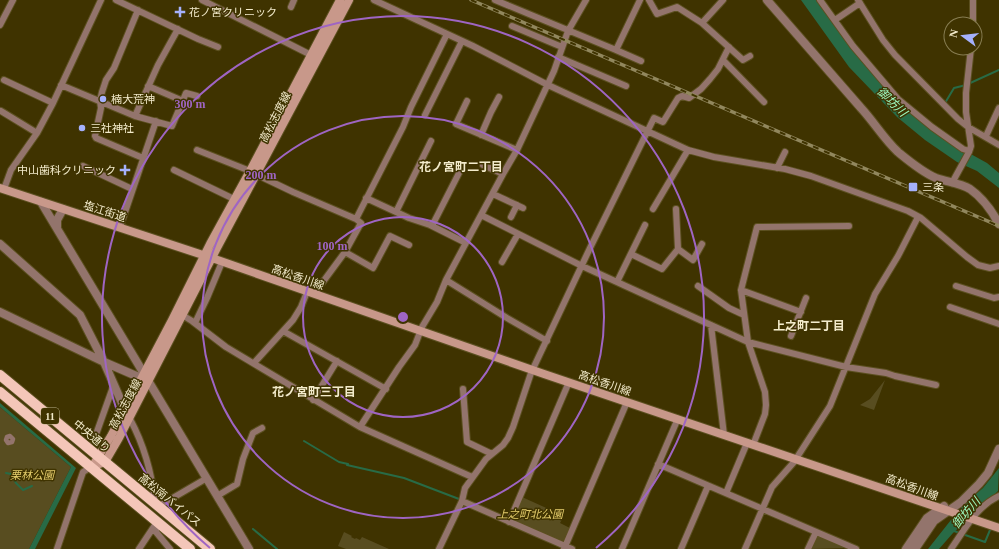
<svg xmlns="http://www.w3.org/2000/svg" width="999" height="549" font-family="'Times New Roman','Noto Sans JP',serif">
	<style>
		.green { fill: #584d20 }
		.water { fill: #286b46 }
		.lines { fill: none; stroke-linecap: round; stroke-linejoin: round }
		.stream { stroke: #286b46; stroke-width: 2 }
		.pedestrian-casing { stroke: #5c5020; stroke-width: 6 }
		.minor-casing { stroke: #5c5020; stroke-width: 8 }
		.tertiary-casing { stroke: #5c5020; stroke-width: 10 }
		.secondary-casing { stroke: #5c5020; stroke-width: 10 }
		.trunk-casing { stroke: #5c5020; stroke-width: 12 }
		.pedestrian { stroke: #93746c; stroke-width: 4.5 }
		.minor { stroke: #93746c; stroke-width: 6 }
		.tertiary { stroke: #93746c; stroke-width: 8 }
		.secondary { stroke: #c8988a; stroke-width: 8 }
		.trunk { stroke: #f4c6b9; stroke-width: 10 }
		.rail-casing { stroke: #91875d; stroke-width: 3.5 }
		.rail { stroke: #3f3300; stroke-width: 2; stroke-dasharray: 6; stroke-linecap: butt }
		.ring { fill: none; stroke: #9f65c3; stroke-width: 2 }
		.poi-dot { fill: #a5b1fc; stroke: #3f3300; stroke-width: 1.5 }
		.labels { text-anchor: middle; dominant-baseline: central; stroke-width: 3; stroke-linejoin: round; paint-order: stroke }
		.shield { fill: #3f3300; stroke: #bdb48e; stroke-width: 1 }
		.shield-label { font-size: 10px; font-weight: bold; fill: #f3ebcb }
		.poi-label { font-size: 11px; fill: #f3ebcb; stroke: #3f3300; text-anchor: start }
		.street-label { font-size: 11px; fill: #f3ebcb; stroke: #3f3300 }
		.park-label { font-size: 11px; font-style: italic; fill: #e3cc6b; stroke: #3f3300 }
		.water-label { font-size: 12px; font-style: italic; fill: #9efcc2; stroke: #3f3300 }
		.neighbourhood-label { font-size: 12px; font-weight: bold; fill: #f3ebcb; stroke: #3f3300 }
		.centre { fill: #9f65c3; stroke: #3f3300; stroke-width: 2 }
		.ring-label { font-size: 12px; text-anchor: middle; font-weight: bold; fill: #9f65c3; stroke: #3f3300; stroke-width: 3; stroke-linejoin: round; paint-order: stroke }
	</style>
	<rect width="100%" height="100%" fill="#3f3300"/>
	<path class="green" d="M885 380 874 410 860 405 870 399Z
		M0 407 71 467 29 549H0Z
		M522 497 564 516 560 523 570 528 565 540 562 541 514 521V518Z
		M344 532 352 536 351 537 355 539 356 538 360 540 362 537 389 549H346L338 546Z
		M819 536 847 548 811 549 816 537Z"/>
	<path class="water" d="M801 0H818L861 61 889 92 958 147 987 163 999 173V188L977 171 957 162 925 140 897 117 849 67Z
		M0 403 76 468 35 549H29L71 467 0 407Z
		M999 468 998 491 953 533 939 549H928L962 506 983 488Z"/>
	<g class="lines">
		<path class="stream" d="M968 84 999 70
			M945 103 954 88 966 85
			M304 441 339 462 348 464 347 465 404 478 459 499
			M6 473 11 474 16 483 23 490 32 486
			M253 529 277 549
			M954 531 985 542 990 530"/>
		<g class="pedestrian-casing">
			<path id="pedestrian" d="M10 436 13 439 12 442 8 443 6 440 7 437Z"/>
		</g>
		<g class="minor-casing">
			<path id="minor" d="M116 0 198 39 218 47
				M202 0 315 57
				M374 0 473 46 548 85 688 150 714 157 785 169 811 176 908 211 921 218 967 257 978 265 990 268 999 266
				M495 0 616 50 640 0
				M649 0 657 14 677 7 702 23 723 0
				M820 0 853 46 898 99 932 127 963 149 969 151
				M858 0 883 40 895 55 958 119 968 127 999 145
				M291 7 294 0
				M138 10 114 68 106 80 102 92 100 101 101 108 95 136 96 138 143 158
				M835 20 860 3
				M702 23 743 60 750 56
				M973 24V0
				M0 25 13 0
				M512 26 562 47
				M616 50 641 61
				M558 57 626 86
				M723 60 764 102
				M4 80 53 103
				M61 85 135 116 172 126 186 93 197 96
				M148 86 183 101
				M467 101 456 124 517 150
				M1 111 37 133
				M425 115 462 41
				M135 116 158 65 178 29
				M481 135 491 112 499 97
				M986 136 999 108
				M197 150 245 169 293 192 356 219 361 223 345 252 314 294
				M483 165 503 174
				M83 166 132 189
				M777 168 785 152
				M174 170 238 201
				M952 183 969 152 971 146 966 112V93L971 48
				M4 189 11 170 37 133 53 103 101 0
				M493 194 523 208
				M366 198 409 218 430 225 466 243
				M653 209 688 150
				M396 212 431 141
				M481 215 582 266 748 342 846 367 886 373 895 376 936 385
				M511 217 517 205
				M356 219 403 127 411 107 447 34
				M430 225 434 222 459 173
				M120 227 156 121
				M678 249 693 260 702 244
				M345 252 373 268 390 236 409 245
				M631 254 662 269 678 249 676 209
				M502 262 518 234
				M446 280 507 318 547 341
				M617 282 645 225
				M698 286 729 308 744 315
				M956 286 994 298 999 297
				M741 290 801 312
				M950 307 999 324
				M179 313 192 321 226 347 360 427 472 477
				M195 323 207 298 222 262
				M711 325 724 435
				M283 331 386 389
				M791 336 806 298
				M254 363 293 320 301 307 307 292
				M463 389 467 442 492 454
				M313 400 337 361
				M130 419C144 445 152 474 155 503
				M360 427 399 367 415 345 422 327 437 302 446 280 503 174 517 150 554 71 568 31 586 0
				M94 440 114 384
				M753 445 765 414 766 405 765 392 748 342 741 290 757 227 849 226
				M658 464 856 549
				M726 493 747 443
				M217 496 237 484 243 459 253 433 262 428
				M462 501 572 549
				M159 506 207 478
				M509 522 569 382
				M157 524 156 532 170 549
				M57 549 83 472 91 467
				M139 549 157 522
				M439 549 462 501 465 488 486 459 503 445 508 438 513 427 531 373 590 248 654 118 663 122 678 98 682 96 689 98 701 89 710 79 718 69 729 47
				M564 549 627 402
				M622 549 676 423V418
				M681 549 708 486
				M745 549 772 487 794 462 830 406 875 294 898 256 918 217
				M808 549 816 532
				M951 549C965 529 977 506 999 496"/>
		</g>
		<g class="tertiary-casing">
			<path id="tertiary" d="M767 0C798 36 830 72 861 108 874 122 884 139 898 152 909 161 922 172 936 178 947 182 960 183 970 189 983 198 992 211 999 224
				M41 202C111 317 180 433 249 549
				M57 227V220L63 209
				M0 244 80 315 104 362 125 410
				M0 312 104 362 148 381
				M906 549 927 518 944 506
				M915 549 934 521 961 502 979 484 988 473 999 449"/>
		</g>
		<g class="secondary-casing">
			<path id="secondary" d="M0 188 212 258 544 374 999 528
				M95 462 111 436 172 320 210 244 250 171 340 0
				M91 467 105 462 119 438 217 248 349 0"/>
		</g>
		<g class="trunk-casing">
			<path id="trunk" d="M0 375 210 549
				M0 392 190 549"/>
		</g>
		<use href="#pedestrian" class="pedestrian"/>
		<use href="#minor" class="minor"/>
		<use href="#tertiary" class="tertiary"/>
		<use href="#secondary" class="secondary"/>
		<use href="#trunk" class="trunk"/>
		<g class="rail-casing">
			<path id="rail" d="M471 0 999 226"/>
		</g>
		<use href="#rail" class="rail"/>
	</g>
	<g class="ring">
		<circle cx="403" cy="317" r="100"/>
		<circle cx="403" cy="317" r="201"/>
		<path d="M210 548A301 301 0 1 1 596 548"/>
	</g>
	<g class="poi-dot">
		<path d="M178 6h4v4h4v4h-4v4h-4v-4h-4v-4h4z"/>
		<circle cx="103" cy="99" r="4"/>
		<circle cx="82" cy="128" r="4"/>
		<path d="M123 164h4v4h4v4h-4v4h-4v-4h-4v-4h4z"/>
		<rect x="908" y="182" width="10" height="10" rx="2"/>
	</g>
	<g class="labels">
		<rect class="shield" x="41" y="408" width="18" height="16" rx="3"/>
		<g class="shield-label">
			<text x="50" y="416">11</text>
		</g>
		<g class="poi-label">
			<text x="189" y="12">花ノ宮クリニック</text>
			<text x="111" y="99">楠大荒神</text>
			<text x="90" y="128">三社神社</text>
			<text x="116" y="170" text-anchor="end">中山歯科クリニック</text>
			<text x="922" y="187">三条</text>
		</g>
		<g class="street-label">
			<text transform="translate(275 117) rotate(-63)">高松志度線</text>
			<text transform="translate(105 211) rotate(18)">塩江街道</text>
			<text transform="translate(298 277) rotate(19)">高松香川線</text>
			<text transform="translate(605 383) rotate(19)">高松香川線</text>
			<text transform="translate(125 404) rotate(-62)">高松志度線</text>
			<text transform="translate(92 436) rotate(40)">中央通り</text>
			<text transform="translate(912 487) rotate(20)">高松香川線</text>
			<text transform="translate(170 500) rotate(39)">高松南バイパス</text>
		</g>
		<g class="park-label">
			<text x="32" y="475">栗林公園</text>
			<text x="530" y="514">上之町北公園</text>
		</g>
		<g class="water-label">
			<text transform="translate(892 102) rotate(44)">御坊川</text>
			<text transform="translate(966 513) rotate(-49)">御坊川</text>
		</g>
		<g class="neighbourhood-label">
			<text x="461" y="167">花ノ宮町二丁目</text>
			<text x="809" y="326">上之町二丁目</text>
			<text x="314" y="392">花ノ宮町三丁目</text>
		</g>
	</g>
	<circle cx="403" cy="317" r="6" class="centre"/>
	<g class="ring-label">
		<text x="190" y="108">300 m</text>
		<text x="261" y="179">200 m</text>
		<text x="332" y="250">100 m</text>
	</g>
	<g transform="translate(963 36) rotate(285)"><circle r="19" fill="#3f3300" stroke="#877d51"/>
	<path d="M0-3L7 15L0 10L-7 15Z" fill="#a5b1fc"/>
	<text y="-6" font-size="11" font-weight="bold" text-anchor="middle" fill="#f3ebcb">N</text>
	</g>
</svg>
